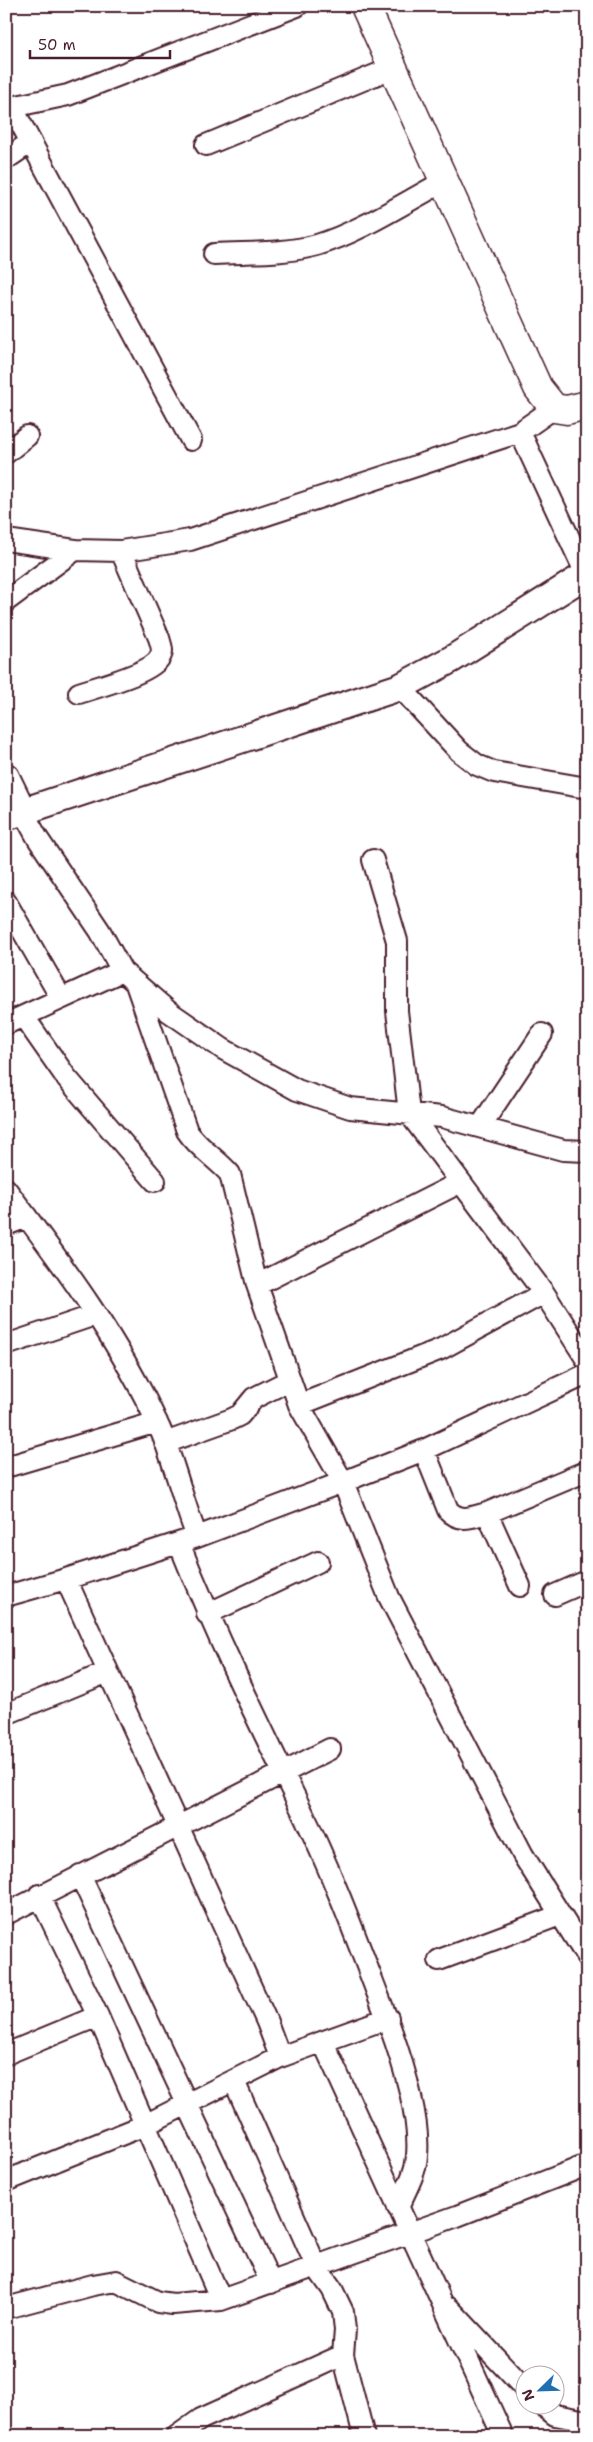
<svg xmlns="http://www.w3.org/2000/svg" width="593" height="2442" font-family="'Shantell Sans',sans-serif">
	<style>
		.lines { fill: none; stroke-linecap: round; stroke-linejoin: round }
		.minor-casing { stroke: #4a1f2b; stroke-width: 24 }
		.tertiary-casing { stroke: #4a1f2b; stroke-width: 30 }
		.secondary-casing { stroke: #4a1f2b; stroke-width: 31 }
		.minor { stroke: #fff; stroke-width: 20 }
		.tertiary { stroke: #fff; stroke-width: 26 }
		.secondary { stroke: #fff; stroke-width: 28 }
	</style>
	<rect width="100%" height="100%" fill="#fff"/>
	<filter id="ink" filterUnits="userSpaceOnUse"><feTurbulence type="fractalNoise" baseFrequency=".02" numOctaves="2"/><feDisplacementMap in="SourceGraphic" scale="10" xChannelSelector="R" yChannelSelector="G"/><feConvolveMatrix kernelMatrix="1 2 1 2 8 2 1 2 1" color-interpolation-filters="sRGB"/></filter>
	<g filter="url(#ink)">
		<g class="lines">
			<g class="minor-casing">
				<path id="minor" d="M6 104 12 107 191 440
					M12 107 68 95 297 6
					M206 145 392 68
					M6 159 31 142
					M214 254C248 252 284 254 317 245 358 233 404 203 443 182
					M520 432 586 574
					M6 453 27 436
					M6 540 75 550 121 551 190 540 520 432 554 408
					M6 601 75 550
					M400 687 459 751 477 765 494 772 587 788
					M79 693C96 687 153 673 160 657 164 651 161 645 159 638L121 551
					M23 812 38 839 100 931 122 971 168 1011 223 1049 297 1090 350 1108 442 1117 563 1150 587 1151
					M373 860 397 941V1011L409 1113 544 1293 587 1360
					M6 902 61 998
					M136 984 187 1131C199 1149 216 1158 230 1174L257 1285 299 1405 343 1482 389 1597 523 1855 587 1957
					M24 1017 66 1077 155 1181
					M6 1024 122 971
					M480 1127 542 1034
					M6 1189C63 1265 121 1342 160 1429 175 1464 183 1502 197 1537
					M6 1225 27 1217
					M257 1285 459 1183
					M6 1345 95 1315
					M299 1405 441 1349 544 1293
					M165 1443 232 1419 240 1415 254 1398 290 1380
					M424 1450 448 1510C460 1523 472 1517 487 1513L520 1586
					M6 1467 157 1422
					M487 1513 587 1471
					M179 1543C215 1633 257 1720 300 1807 330 1868 354 1932 378 1995 395 2038 421 2109 417 2155 416 2174 405 2191 398 2208
					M66 1579 267 2022 280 2057
					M555 1595 587 1581
					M6 1596 66 1579 197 1537 343 1482 424 1450 587 1374
					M207 1614 318 1562
					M6 1714 108 1672
					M80 1875 271 2283
					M39 1895 98 2016 221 2300
					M6 1914 330 1749
					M439 1960 560 1915
					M323 2042 503 2436
					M6 2054 98 2016
					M234 2081 317 2268 332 2289 343 2312 345 2330 343 2355 364 2436
					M6 2181 145 2125 280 2057 388 2018
					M6 2308 93 2285 116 2281 158 2302 173 2304 221 2300 457 2216 587 2165
					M449 2308 526 2390
					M541 2404 555 2415 587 2421
					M177 2436 201 2419 343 2355"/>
			</g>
			<g class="tertiary-casing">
				<path id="tertiary" d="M6 777 23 812
					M6 817 400 687 452 659 587 574"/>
			</g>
			<g class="secondary-casing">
				<path id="secondary" d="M365 6 538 388 554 408 567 410 587 405"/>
			</g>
			<use href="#minor" class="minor"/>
			<use href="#tertiary" class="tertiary"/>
			<use href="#secondary" class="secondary"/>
		</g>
	</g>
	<rect width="593" height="2442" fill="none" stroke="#fff" stroke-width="25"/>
	<rect x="12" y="12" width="568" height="2417" fill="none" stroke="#4a1f2b" stroke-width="2" filter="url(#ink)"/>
	<g transform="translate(540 2390) rotate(247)"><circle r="24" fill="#ffffff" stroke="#b7a5aa"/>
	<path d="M0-4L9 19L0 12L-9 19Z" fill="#1f6fb2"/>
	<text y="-8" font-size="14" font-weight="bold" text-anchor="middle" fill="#4a1f2b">N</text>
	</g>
	<path d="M30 50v8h140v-8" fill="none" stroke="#4a1f2b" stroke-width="2.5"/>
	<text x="38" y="50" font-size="15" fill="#4a1f2b" stroke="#ffffff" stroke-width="4" paint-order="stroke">50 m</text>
</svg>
